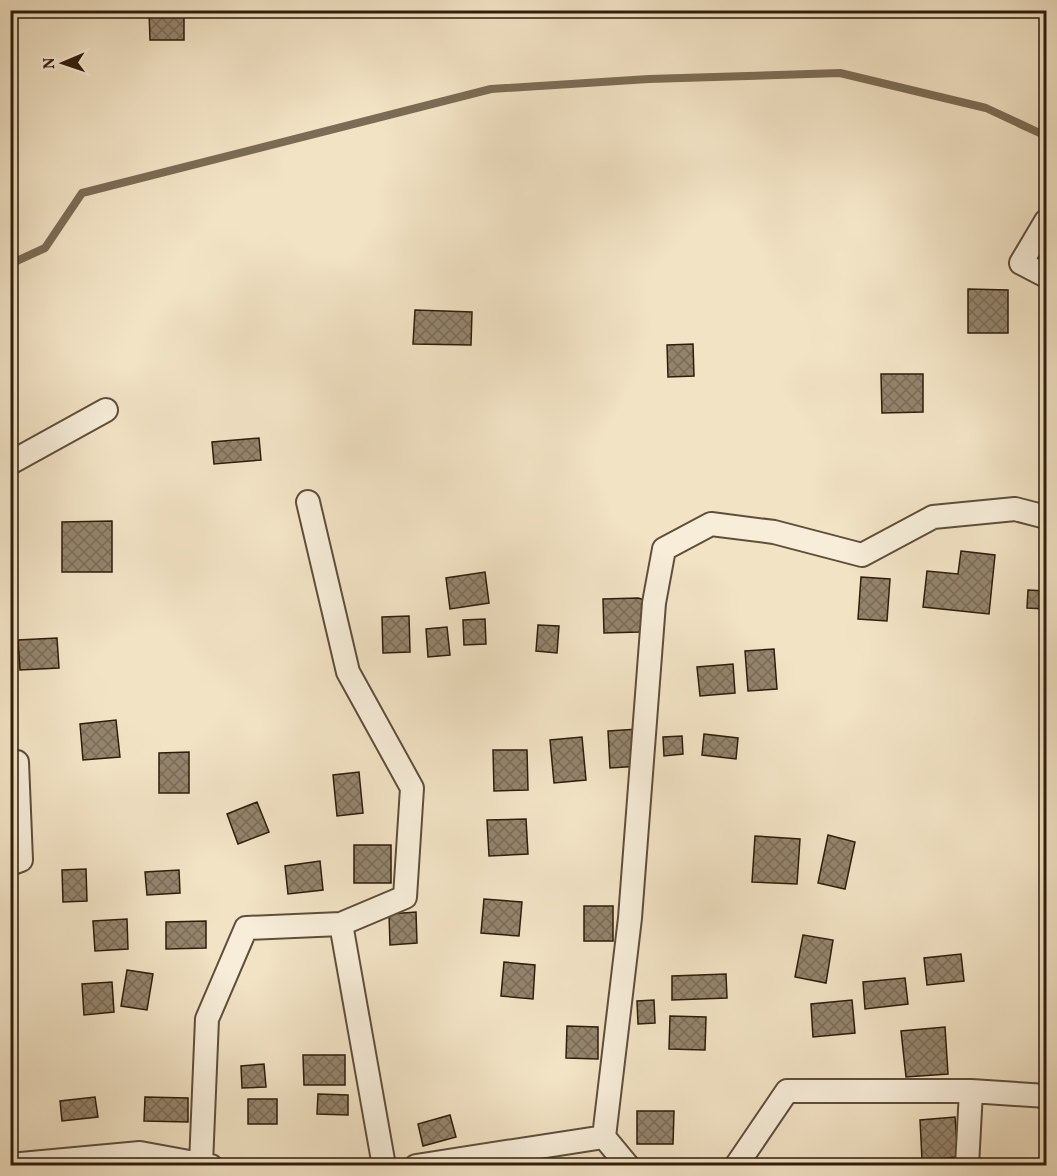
<svg xmlns="http://www.w3.org/2000/svg" width="1057" height="1176" font-family="Vollkorn,serif">
	<style>
		.lines { fill: none; stroke-linecap: round; stroke-linejoin: round }
		.stream { stroke: #7b6c55; stroke-width: 8 }
		.building { fill: url(#building-cross-hatch); stroke: #2e1d0c; stroke-width: 1.5 }
		.minor-casing { stroke: #5f4e3a; stroke-width: 26 }
		.minor { stroke: #f7edd9; stroke-width: 22 }
	</style>
	<defs>
		<pattern id="building-cross-hatch" width="8" height="8" patternUnits="userSpaceOnUse" patternTransform="scale(1.5)"><rect width="8" height="8" fill="#94846c"/><path d="M0 0l8 8M0 8l8-8" fill="none" stroke="#796b57"/></pattern>
	</defs>
	<rect width="100%" height="100%" fill="#f2e3c5"/>
	<filter id="stains"><feTurbulence type="fractalNoise" baseFrequency=".00333" numOctaves="4"/><feColorMatrix values="0 0 0 0 .2 0 0 0 0 .09 0 0 0 0 .02 0 0 0 .5 -.17"/></filter>
	<radialGradient id="worn" r=".72"><stop offset=".6" stop-color="#630" stop-opacity="0"/><stop offset="1" stop-color="#630" stop-opacity=".3"/></radialGradient>
	<g class="lines">
		<path class="stream" d="M10 264 45 248 82 193 491 89 649 79 840 73 986 108 1046 136"/>
	</g>
	<path class="building" d="M149 10H184V40H150Z
		M968 289 1008 290V333H968Z
		M415 310 472 312 471 345 413 344Z
		M693 344 694 376 668 377 667 345Z
		M881 374H923V412L882 413Z
		M259 438 261 460 214 464 212 442Z
		M112 521V572H62V522Z
		M961 551 995 555 989 614 923 607 927 571 958 574Z
		M485 572 489 603 450 609 446 578Z
		M861 577 890 579 887 621 858 619Z
		M1028 590 1046 591V609L1027 608Z
		M638 598 654 603 639 632 604 633 603 599Z
		M409 616 410 652 383 653 382 617Z
		M485 619 486 644 464 645 463 620Z
		M538 625 559 626 557 653 536 651Z
		M447 627 450 655 428 657 426 629Z
		M57 638 59 668 20 670 18 640Z
		M774 649 777 689 748 691 745 651Z
		M733 664 735 693 700 696 697 667Z
		M116 720 120 757 83 760 80 724Z
		M639 729 641 766 610 768 608 731Z
		M704 734 738 738 736 759 702 755Z
		M682 736 683 754 664 756 663 737Z
		M582 737 586 780 554 783 550 740Z
		M493 750H527L528 790 494 791Z
		M189 752V793H159V753Z
		M359 772 363 813 337 816 333 775Z
		M257 802 269 832 238 844 227 814Z
		M526 819 528 854 489 856 487 820Z
		M828 835 855 842 845 889 818 883Z
		M755 836 800 839 797 884 752 882Z
		M354 845H391V883H354Z
		M320 861 323 890 288 894 285 866Z
		M86 869 87 901 63 902 62 870Z
		M179 870 180 893 147 895 145 872Z
		M484 899 522 902 519 936 481 933Z
		M584 906H613V941H584Z
		M416 912 417 943 390 945 389 914Z
		M127 919 128 949 95 951 93 921Z
		M206 921V948L166 949V922Z
		M803 935 833 940 826 983 795 977Z
		M961 954 964 981 927 985 924 958Z
		M504 962 535 965 533 999 501 996Z
		M127 970 153 974 147 1010 121 1006Z
		M726 974 727 998 672 1000V976Z
		M905 978 908 1004 865 1009 863 982Z
		M112 982 114 1012 84 1015 82 984Z
		M654 1000 655 1023 638 1024 637 1001Z
		M852 1000 855 1033 813 1037 811 1004Z
		M670 1016 706 1017 705 1050 669 1049Z
		M567 1026 598 1027V1059L566 1058Z
		M945 1027 948 1074 906 1077 901 1031Z
		M303 1055H345V1085H304Z
		M264 1064 266 1087 242 1088 241 1066Z
		M318 1094 348 1095V1115L317 1114Z
		M95 1097 98 1117 62 1121 60 1101Z
		M145 1097 188 1098V1122L144 1121Z
		M248 1099H277V1124H248Z
		M637 1111H674L673 1144H637Z
		M450 1115 456 1137 423 1146 418 1124Z
		M955 1117 958 1157 922 1160 920 1120Z
		M1032 1162V1166H990L989 1164Z"/>
	<g class="lines">
		<g class="minor-casing">
			<path id="minor" d="M1046 221 1021 263 1046 276
				M10 463 106 410
				M308 502 348 672 412 788 405 897 341 924 384 1166
				M10 864 21 860 17 762
				M604 1137 628 1166
				M201 1164 207 1019 246 928 341 924
				M10 1165 140 1153 211 1166
				M416 1166 604 1137 630 918 654 603 664 549 711 524 774 532 862 555 933 517 1015 509 1046 517
				M736 1166 787 1091H971L1046 1096
				M967 1166 971 1091"/>
		</g>
		<use href="#minor" class="minor"/>
	</g>
	<rect width="1057" height="1176" fill="none" stroke="#f2e3c5" stroke-width="36"/>
	<rect x="12" y="12" width="1033" height="1152" fill="none" stroke="#2e1d0c" stroke-width="3"/>
	<rect x="18" y="18" width="1021" height="1140" fill="none" stroke="#2e1d0c" stroke-width="1.5"/>
	<g transform="translate(63 63) rotate(268)" stroke="#f7edd9" stroke-width="4.5" paint-order="stroke">
	<path d="M0-4.5L10 22L0 15L-10 22Z" fill="#2e1d0c"/>
	<text y="-9" font-size="16" font-weight="bold" text-anchor="middle" fill="#2e1d0c">N</text>
	</g>
	<rect width="100%" height="100%" filter="url(#stains)"/>
	<rect width="100%" height="100%" fill="url(#worn)"/>
</svg>
